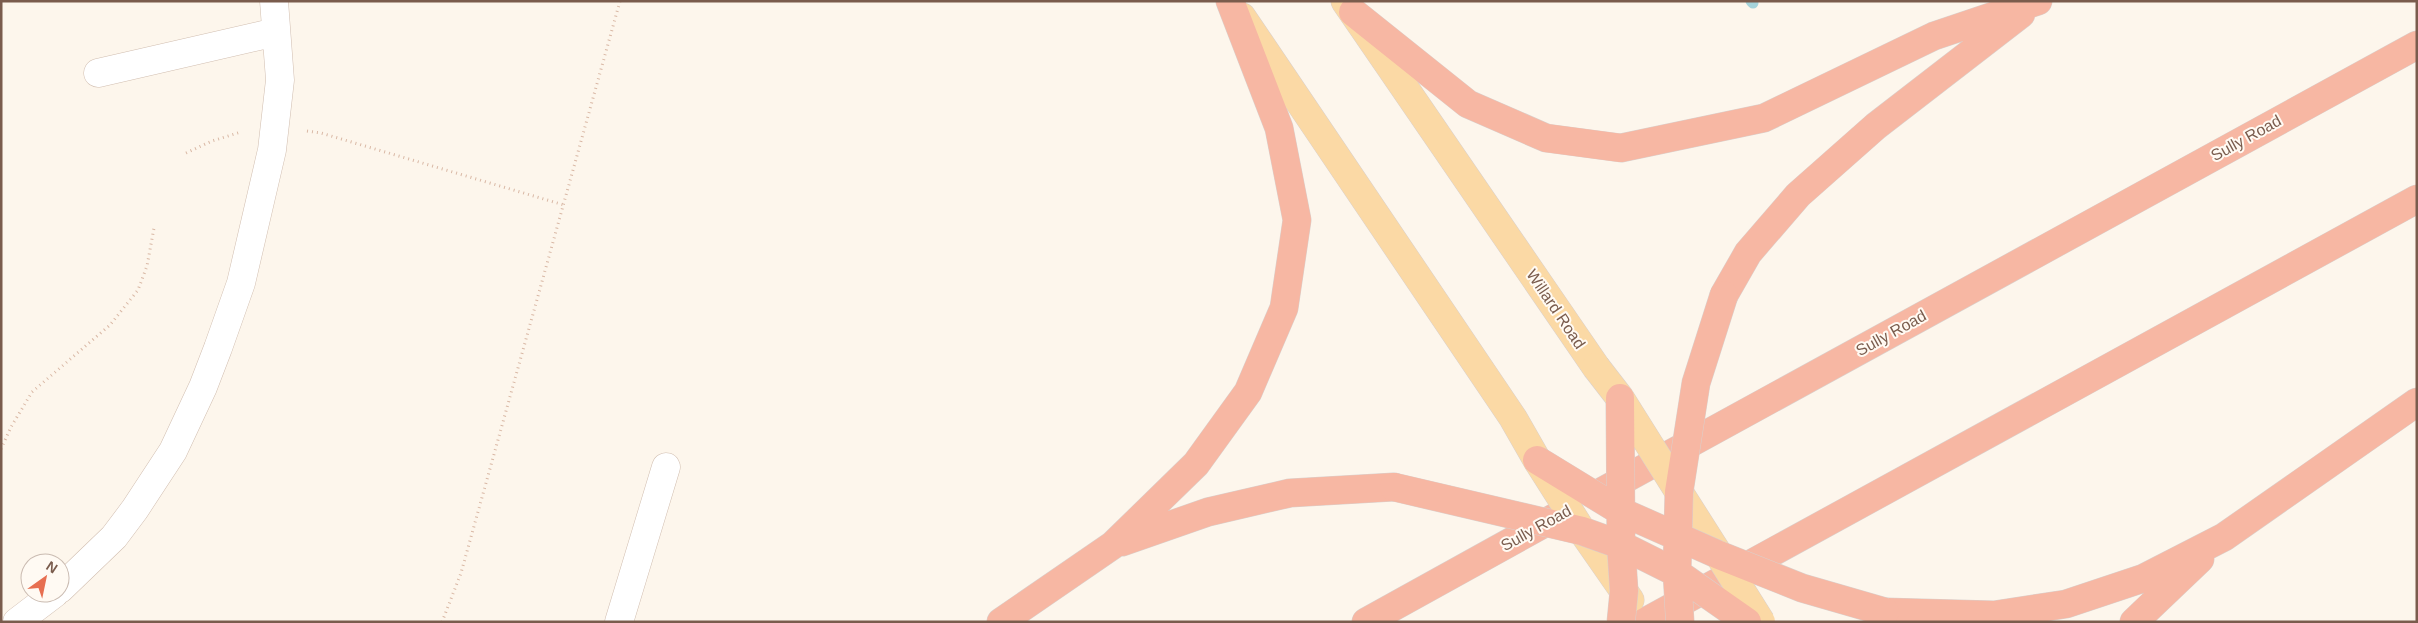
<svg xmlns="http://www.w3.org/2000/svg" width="2418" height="623" font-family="Helvetica,sans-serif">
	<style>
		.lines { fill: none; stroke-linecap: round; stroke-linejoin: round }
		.stream { stroke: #a5d3da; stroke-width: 11 }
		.minor-casing { stroke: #d1beb0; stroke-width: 29 }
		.major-casing { stroke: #dad1cd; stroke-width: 29 }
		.highway-casing { stroke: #dad1cd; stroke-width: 29 }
		.path { stroke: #d9b8a5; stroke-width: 3; stroke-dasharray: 1 4; stroke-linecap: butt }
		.minor { stroke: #fff; stroke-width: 28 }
		.major { stroke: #fbd9a5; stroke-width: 28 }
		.highway { stroke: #f7b7a3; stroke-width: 28 }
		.major-bridge-casing { stroke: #dad1cd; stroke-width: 29; stroke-linecap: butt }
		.highway-bridge-casing { stroke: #dad1cd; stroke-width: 29; stroke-linecap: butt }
		.major-bridge { stroke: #fbd9a5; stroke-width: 28 }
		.highway-bridge { stroke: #f7b7a3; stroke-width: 28 }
		.labels { text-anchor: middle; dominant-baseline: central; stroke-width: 4; stroke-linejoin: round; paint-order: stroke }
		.street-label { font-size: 16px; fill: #7a5c4d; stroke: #fffaf3 }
	</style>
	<rect width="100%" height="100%" fill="#fdf6ec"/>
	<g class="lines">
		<path class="stream" d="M1751 1 1753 3"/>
		<g class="minor-casing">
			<path id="minor" d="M98 73 276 32
				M60 589 114 537 135 509 173 451 203 387 218 348 241 283 272 150 280 80 274 1
				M17 622 55 593
				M619 622 666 467"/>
		</g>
		<g class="major-casing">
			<path id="major" d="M1345 1 1596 367
				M1242 17 1513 418 1537 460
				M1679 492 1719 555
				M1582 531 1630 600"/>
		</g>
		<g class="highway-casing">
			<path id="highway" d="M1353 12 1468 104 1546 138 1621 148 1764 118 1934 36 2038 1
				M1724 295 1748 253 1798 195 1876 126 2021 14
				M1603 491 2417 45
				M1122 542 1208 512 1290 493 1394 487
				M1885 612 1994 615 2066 604 2144 578 2224 537 2417 402
				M1001 622 1113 545 1196 464 1248 392 1284 308 1297 220 1279 128 1230 1
				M1366 622 1561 514
				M1645 622 2417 199
				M2134 622 2200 559"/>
		</g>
		<path class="path" d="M307 131 321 133 564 205
			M186 153 212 141 241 132
			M1 449 11 427 32 392 110 325 138 290 147 266 154 228
			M442 622 461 573 620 1"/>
		<use href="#minor" class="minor"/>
		<use href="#major" class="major"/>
		<use href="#highway" class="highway"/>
		<g class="major-bridge-casing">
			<path id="major-bridge" d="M1596 367 1620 398 1679 492
				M1537 460 1582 531
				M1719 555 1761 622"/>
		</g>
		<g class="highway-bridge-casing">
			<path id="highway-bridge" d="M1620 398 1621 545 1624 591 1621 622
				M1537 460 1622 512 1719 555 1802 588 1885 612
				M1394 487 1582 531 1621 545 1677 573 1747 622
				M1680 622 1677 573 1679 492 1696 383 1724 295"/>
		</g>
		<use href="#major-bridge" class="major-bridge"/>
		<use href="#highway-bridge" class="highway-bridge"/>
	</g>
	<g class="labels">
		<g class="street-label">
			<text transform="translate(2246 138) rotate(-29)">Sully Road</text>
			<text transform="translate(1556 309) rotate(56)">Willard Road</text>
			<text transform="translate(1891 333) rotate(-29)">Sully Road</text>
			<text transform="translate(1536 528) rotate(-29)">Sully Road</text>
		</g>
	</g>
	<rect width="2418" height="623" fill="none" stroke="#7a5c4d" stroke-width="5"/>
	<g transform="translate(45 578) rotate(33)"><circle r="24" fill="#fffaf3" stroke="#cabbb1"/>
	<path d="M0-4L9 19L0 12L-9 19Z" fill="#e76f51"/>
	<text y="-8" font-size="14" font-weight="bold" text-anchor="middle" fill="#7a5c4d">N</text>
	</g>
</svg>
